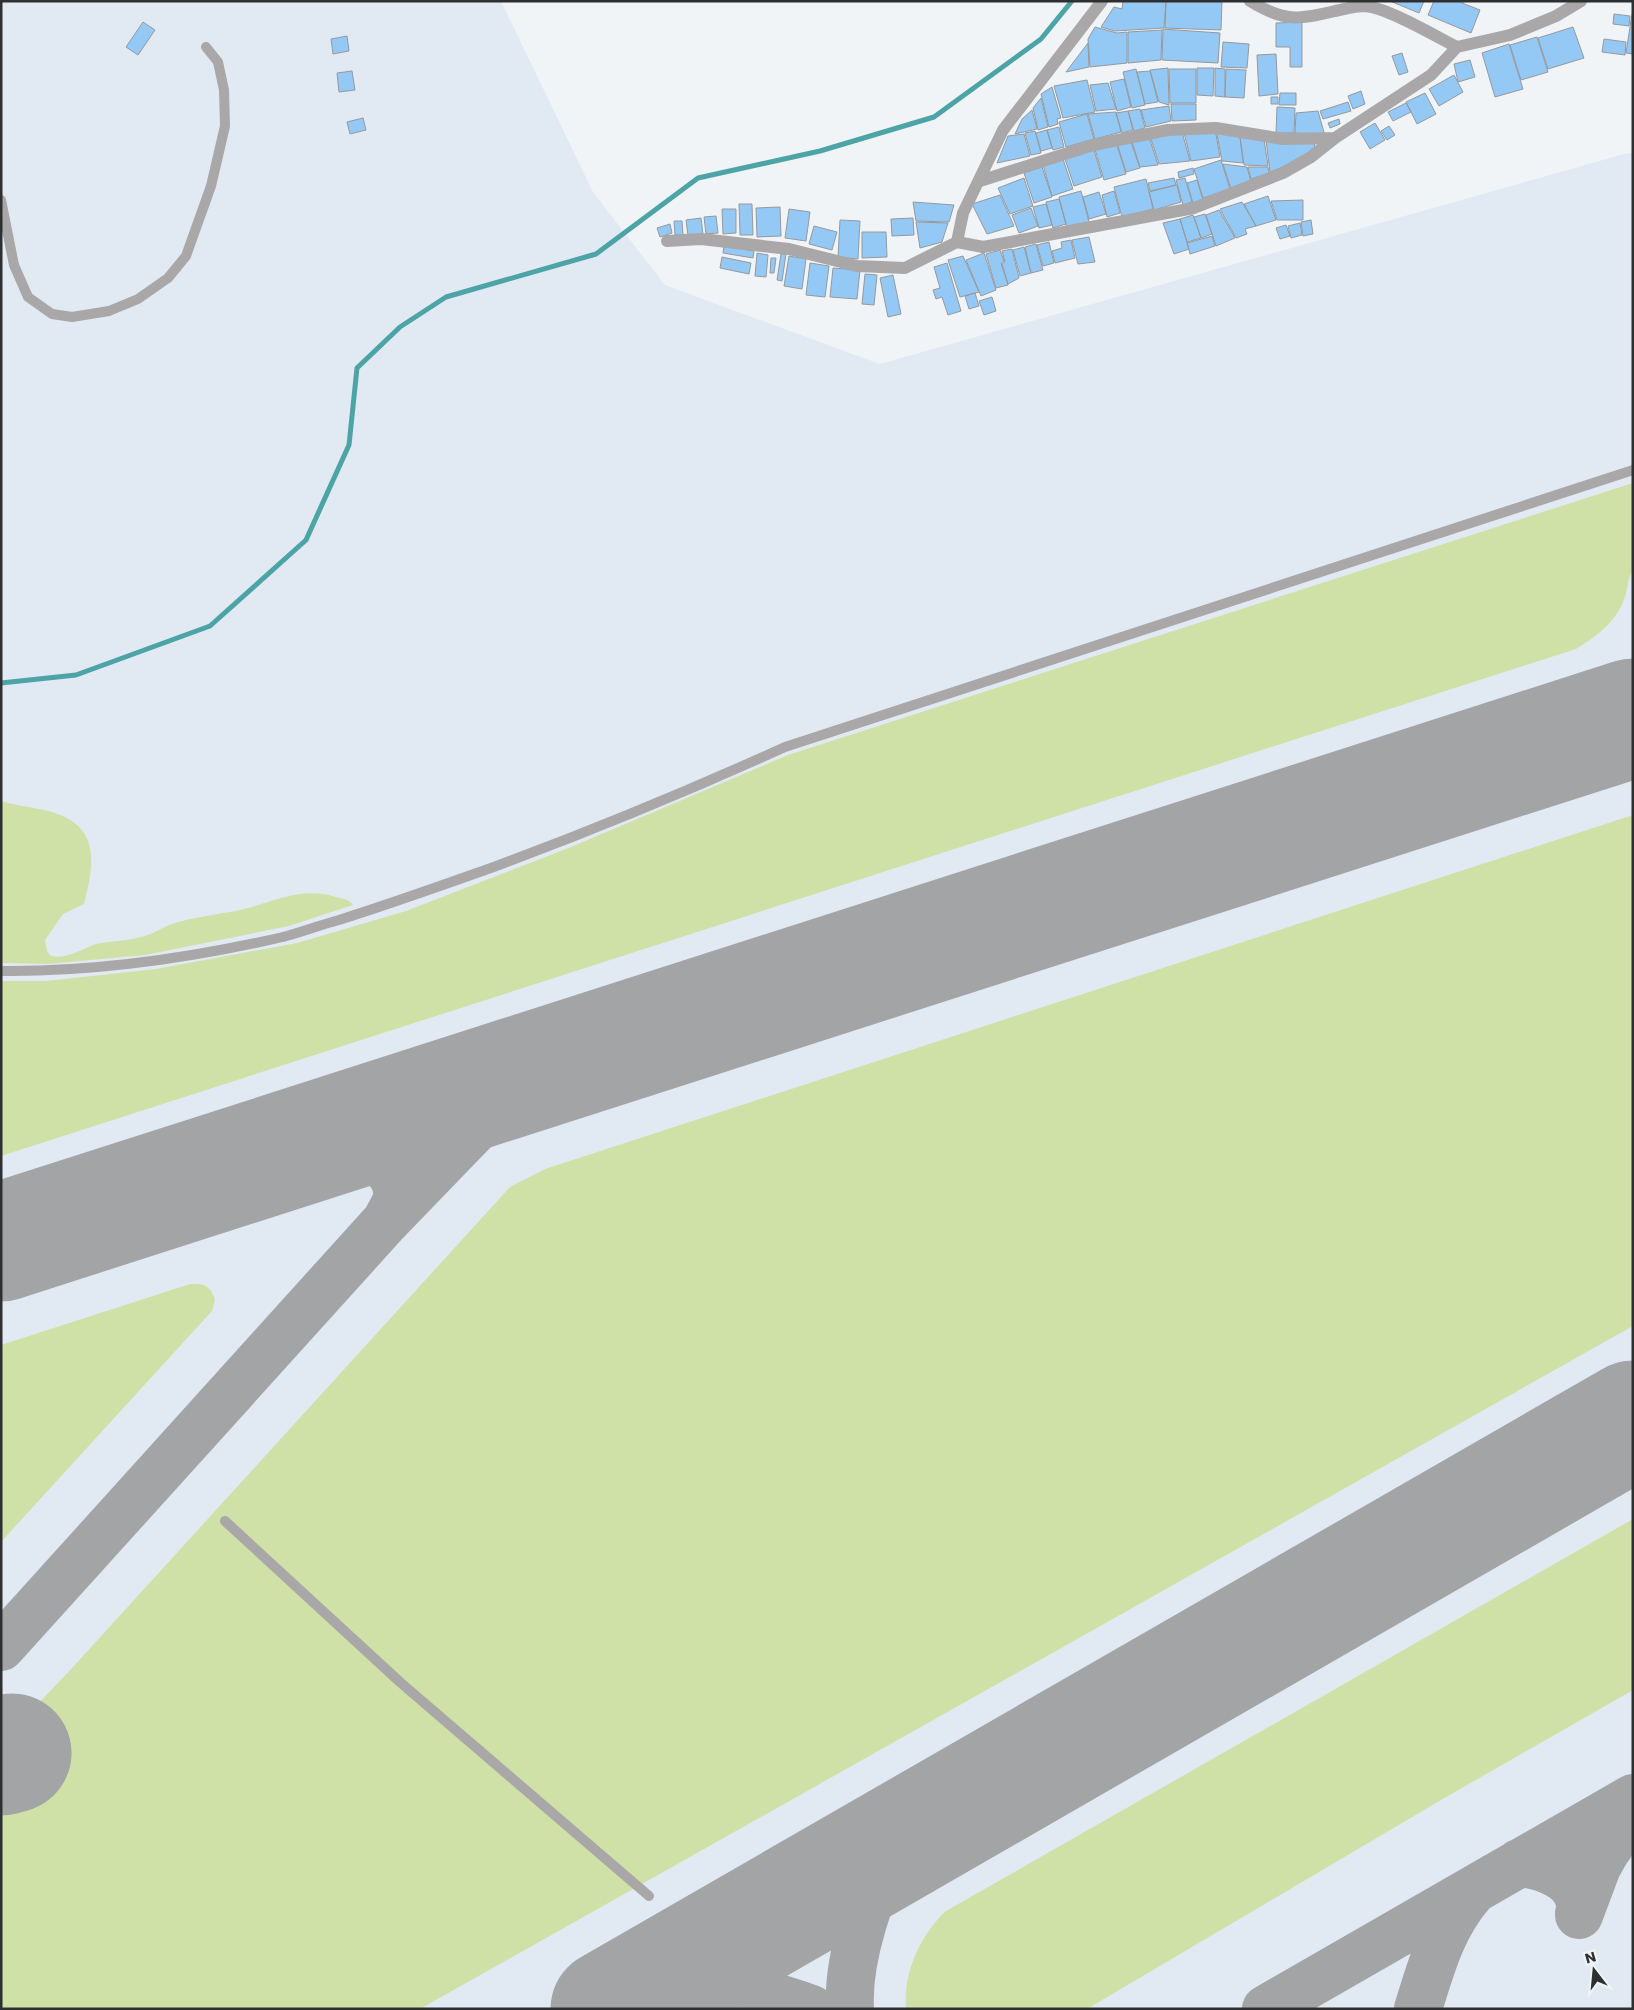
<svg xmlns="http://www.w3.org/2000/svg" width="1634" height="2010" font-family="Poppins,sans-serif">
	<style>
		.built { fill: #e1eaf3 }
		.green { fill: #cfe1a7 }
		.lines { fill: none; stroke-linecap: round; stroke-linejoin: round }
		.stream { stroke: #4da4a7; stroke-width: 5 }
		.taxiway { stroke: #a2a4a6; stroke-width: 48 }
		.runway { stroke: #a2a4a6; stroke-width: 119 }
		.building { fill: #94c8f5; stroke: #96999c }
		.lane { stroke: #a9a7a7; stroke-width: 10 }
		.street { stroke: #a9a7a7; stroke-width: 12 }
	</style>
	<rect width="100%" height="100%" fill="#f1f4f7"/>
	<path class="built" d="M1 1H501L593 192 665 285 880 364 1624 154 1633 153V2009H1Z"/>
	<path class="green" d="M1633 483V569C1627 579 1628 592 1623 602 1614 624 1595 637 1576 649L1 1156V981H46L156 969 297 943 406 911 571 847 788 755Z
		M1 801C14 805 26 806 39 809 98 820 97 855 84 904L63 914 45 940C46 945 46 954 52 956 65 960 84 948 96 944 111 941 126 941 141 937 151 935 160 929 169 925 192 917 216 915 240 910 274 902 301 886 336 897 343 899 349 899 353 905L289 926 145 955 48 964 1 963Z
		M1633 815V1326L420 2009H1V1740L16 1727 73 1667 510 1187 545 1169Z
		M190 1284C204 1283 211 1286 215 1300L212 1311 1 1542V1345Z
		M1633 1519V1690L1441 1800 1087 2009H906C903 1973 920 1935 946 1911Z"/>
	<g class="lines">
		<path class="stream" d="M1 683 76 675 210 626 306 540 349 445 357 368 400 327 446 297 596 254 698 178 820 151 934 117 1041 39 1072 1"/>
		<path class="taxiway" d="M273 1155C291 1152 309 1149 328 1149 354 1150 400 1161 397 1196 396 1205 390 1213 386 1221
			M1 1647 386 1221 530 1072
			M1519 1863C1541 1865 1576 1876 1580 1903 1581 1906 1579 1911 1579 1915L1597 1867 1606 1851 1633 1813
			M665 1977C716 1985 762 1990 811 2009
			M850 2009C847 1955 871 1896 891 1847
			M1266 2009 1633 1798
			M1418 2009C1431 1967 1442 1926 1471 1893"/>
		<path class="runway" d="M1 1242 1633 718
			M1 1756 12 1753
			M610 2009 1633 1420"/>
	</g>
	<path class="building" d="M1123 1H1166L1164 28 1115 31 1101 27 1114 7 1122 9Z
		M1166 1H1222L1221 30 1165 28Z
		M1390 1H1424L1419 13Z
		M1434 1H1463L1462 3 1480 10 1471 33 1428 15Z
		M1614 14 1630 16 1629 26 1613 24Z
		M1632 14H1633V54L1626 53Z
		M143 22 155 30 138 55 126 47Z
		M1302 22V67H1290V47H1276V23Z
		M1095 27 1117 33 1127 32V63L1090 67 1088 39Z
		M1573 27 1584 58 1548 69 1538 38Z
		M1163 29 1220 33 1218 63 1162 60Z
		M1162 30 1161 60 1128 63V32Z
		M347 36 349 51 333 54 331 39Z
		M1537 37 1548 72 1521 80 1510 45Z
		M1604 39 1626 42 1625 55 1602 52Z
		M1223 42 1249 44 1247 68 1221 67Z
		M1088 43 1089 67 1066 72Z
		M1509 44 1523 89 1495 97 1482 53Z
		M1402 53 1408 72 1399 75 1392 56Z
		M1276 54 1278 94 1259 96 1257 55Z
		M1470 60 1475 77 1458 82 1454 64Z
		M1168 68 1169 105 1159 102 1150 70Z
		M1197 68H1214L1213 96 1197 95Z
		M1215 68 1225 69V97L1215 96Z
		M1136 69 1145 105 1132 108 1123 72Z
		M1169 69H1196V103H1170Z
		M1226 69 1246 70 1244 98 1225 97Z
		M352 71 355 90 339 92 337 73Z
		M1150 71 1158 102 1145 104 1137 72Z
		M1454 75 1463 92 1439 106 1429 89Z
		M1124 79 1131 107 1117 111 1110 82Z
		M1087 80 1095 112 1063 118 1054 86Z
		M1108 83 1116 109 1096 111 1090 85Z
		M1052 87 1061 118 1057 119 1058 124 1049 127 1041 94Z
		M1361 91 1365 104 1353 109 1348 96Z
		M1280 93H1296V105H1279Z
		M1425 93 1436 114 1417 124 1406 102Z
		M1271 97H1278V104H1271Z
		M1041 98 1048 127 1038 130 1033 108Z
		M1348 102 1351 111 1323 119 1320 111Z
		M1406 103 1411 112 1393 121 1388 112Z
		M1171 104H1196V120L1172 121Z
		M1169 106 1171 121 1146 127 1141 110Z
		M1277 107 1295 108 1294 133H1276Z
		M1140 109 1145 128 1134 131 1128 111Z
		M1032 110 1037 129 1015 134 1022 119Z
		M1128 111 1133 130 1122 133 1116 113Z
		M1318 111 1325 136 1295 133 1296 113Z
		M1116 112 1121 132 1095 139 1088 114Z
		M1087 114 1094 139 1066 147 1059 122Z
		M363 118 366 130 350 134 347 122Z
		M1339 119 1340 124 1330 128 1328 123Z
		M1375 123 1385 140 1370 149 1360 132Z
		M1389 126 1395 135 1387 140 1381 131Z
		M1059 127 1064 147 1053 150 1047 130Z
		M1215 129 1220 157 1191 161 1184 133Z
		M1216 129 1240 137 1243 163 1222 161Z
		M1047 130 1052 148 1041 151 1036 133Z
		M1035 131 1041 153 1031 155 1025 133Z
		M1182 132 1190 161 1159 164 1150 136Z
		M1024 134 1030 156 997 163 1008 136Z
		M1149 137 1158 165 1140 167 1131 139Z
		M1240 137 1264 139 1268 166 1244 165Z
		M1130 139 1140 168 1126 172 1117 143Z
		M1266 140 1314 142 1315 148 1293 163 1270 172Z
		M1116 142 1126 174 1104 180 1094 146Z
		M1093 147 1102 177 1074 186 1064 156Z
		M1063 159 1073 189 1052 196 1043 165Z
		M1221 160 1230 189 1203 198 1194 169Z
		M1223 164 1247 167 1251 182 1231 189Z
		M1042 167 1052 197 1034 203 1024 173Z
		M1248 167H1268L1269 173 1251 179Z
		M1193 168 1194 174 1179 178 1178 172Z
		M1024 178 1033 206 1010 214 998 188Z
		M1174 178 1176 185 1150 191 1148 183Z
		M1185 178 1192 202 1183 205 1176 180Z
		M1146 179 1153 209 1122 217 1114 187Z
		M1197 180 1203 200 1193 203 1187 183Z
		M1177 185 1181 202 1154 210 1149 192Z
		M1081 191 1089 222 1067 228 1059 197Z
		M1114 191 1120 213 1107 217 1102 195Z
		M1099 192 1106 214 1089 219 1083 197Z
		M1000 195 1014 226 987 234 972 204Z
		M1268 196 1276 220 1256 226 1244 204Z
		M1059 199 1066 224 1053 228 1046 202Z
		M1303 200V220H1277L1271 201Z
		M913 202 954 205 949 222 916 221Z
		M1242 202 1256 226 1245 229 1247 234 1236 238 1220 209Z
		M739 204H752L753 235H740Z
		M1046 204 1052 225 1039 228 1033 207Z
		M780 207 781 236 757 237 756 208Z
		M1031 208 1038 226 1019 233 1012 215Z
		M722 209H736V233L723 234Z
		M789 209 810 212 806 241 785 238Z
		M1219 210 1235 238 1216 246 1206 215Z
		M1205 214 1212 234 1201 238 1194 217Z
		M1193 215 1201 238 1187 242 1180 219Z
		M716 216 718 233 706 234 704 217Z
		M701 218 703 234 688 236 686 220Z
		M913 218 914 235 892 236 891 219Z
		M1180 219 1189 249 1174 254 1163 223Z
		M840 220 860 221 858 259 838 257Z
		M1311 220 1313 234 1303 236 1301 222Z
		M674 221H682L683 235H675Z
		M916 222 948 223 942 242 920 248Z
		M1300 223 1302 235 1291 238 1288 226Z
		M670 224 672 233 660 237 657 228Z
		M1286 225 1290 236 1280 239 1276 228Z
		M814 226 837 232 832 250 809 244Z
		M862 232H886L887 257 862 258Z
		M1212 236 1215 246 1190 254 1187 243Z
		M1089 237 1095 262 1078 264 1072 240Z
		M1071 240 1075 258 1055 263 1052 251 1062 248 1061 242Z
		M1049 242 1054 263 1043 266 1037 245Z
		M1036 244 1043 270 1031 273 1025 247Z
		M724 246 754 251 753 258 723 253Z
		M1024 247 1031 273 1020 276 1013 250Z
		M1012 249 1019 278 1008 284 1002 264 1005 262 1002 251Z
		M1000 250 1004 261 1001 263 1008 285 996 288 986 254Z
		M757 253 768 255 766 277 755 276Z
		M984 253 996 290 981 296 966 260Z
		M781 254H786L782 281 777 280Z
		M789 256 806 259 802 289 784 286Z
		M963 256 979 292 960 297 948 260Z
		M722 257 751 263 749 274 720 268Z
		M771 258H776L774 273H770Z
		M810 263 829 266 825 297 806 295Z
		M947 263 961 311 948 315 942 297 936 299 933 290 940 288 934 267Z
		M833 268 860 270 857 299 830 297Z
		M865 274 877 275 874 305 862 304Z
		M893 275 901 314 888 317 880 278Z
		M975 293 979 306 969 309 965 296Z
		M992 297 996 311 984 315 979 301Z"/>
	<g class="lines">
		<path class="lane" d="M1 200 14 265 28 297 52 314 72 317 109 311 138 299 168 278 186 256 211 186 225 126 224 90 218 62 206 47
			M1 971C96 972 191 958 283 937 302 932 320 925 339 920 390 904 440 886 491 868 591 831 688 791 785 747L1633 470
			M225 1521 401 1683 649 1896"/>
		<path class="street" d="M1250 1C1284 22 1298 20 1335 11 1345 9 1355 6 1365 6 1388 8 1435 36 1457 47
			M980 181 1093 145 1168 130 1216 128 1283 139 1335 138
			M667 241 701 239 789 249 857 266 905 268 957 242 983 247 1194 208 1283 173 1311 157 1335 138 1431 75 1457 47 1510 35 1556 16 1581 1
			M957 242 963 213 1003 130 1102 1"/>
	</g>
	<rect width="1634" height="2010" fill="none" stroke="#2e2f30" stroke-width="5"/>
	<g transform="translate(1594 1970) rotate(344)" stroke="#f1f4f7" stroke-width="4" paint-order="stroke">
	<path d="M0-4L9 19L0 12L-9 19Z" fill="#2e2f30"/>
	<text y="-8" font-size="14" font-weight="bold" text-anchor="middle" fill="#2e2f30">N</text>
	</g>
</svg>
